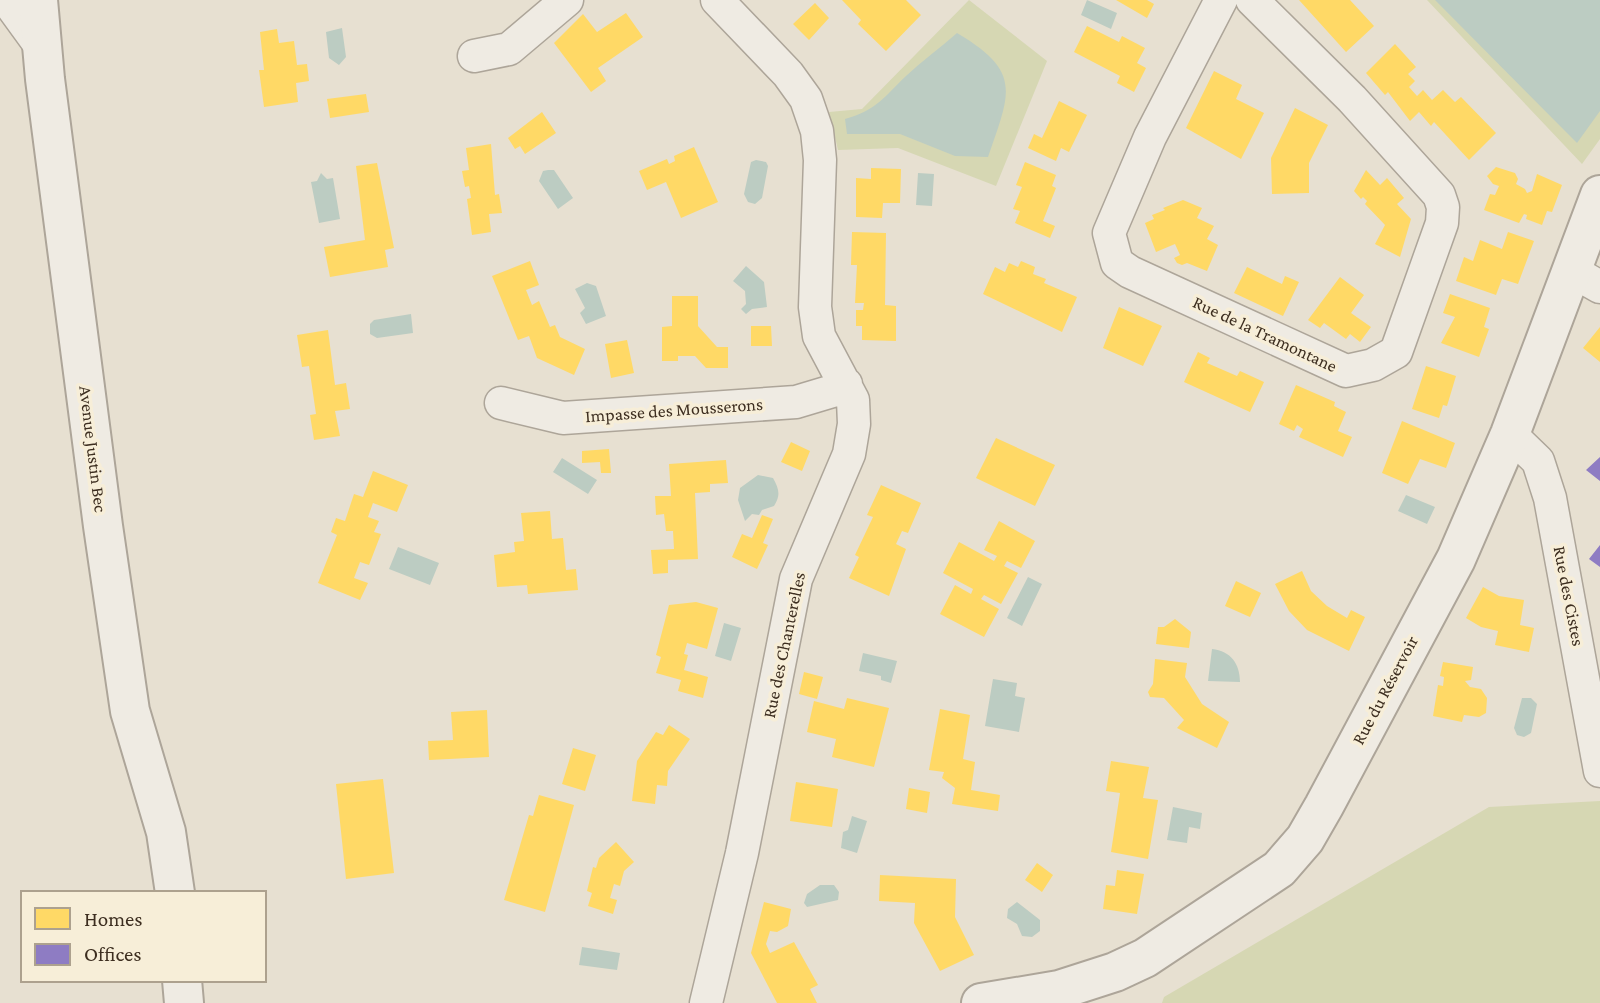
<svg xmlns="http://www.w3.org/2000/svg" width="1600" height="1003" font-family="'Crimson Pro',serif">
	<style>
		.green { fill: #d6d7b3 }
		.water { fill: #bcccc2 }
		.homes { fill: #ffd966 }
		.offices { fill: #8e7cc3 }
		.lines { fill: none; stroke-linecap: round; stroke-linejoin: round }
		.minor-casing { stroke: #ada599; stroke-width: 35 }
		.tertiary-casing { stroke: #ada599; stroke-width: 42 }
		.minor { stroke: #efebe3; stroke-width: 32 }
		.tertiary { stroke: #efebe3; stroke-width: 38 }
		.labels { text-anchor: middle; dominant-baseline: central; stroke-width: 7; stroke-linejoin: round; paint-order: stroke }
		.street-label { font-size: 18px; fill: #3d2e20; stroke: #f7eed8 }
	</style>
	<rect width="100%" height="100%" fill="#e7e0d1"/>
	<path class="green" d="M969 0 1047 61 996 186 898 148 838 150 829 112 862 109Z
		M1427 0H1600V139L1582 164Z
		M1600 801V1003H1162L1164 997 1489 807Z"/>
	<path class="water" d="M1087 0 1117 13 1111 29 1081 15Z
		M1435 0H1600V111L1577 143Z
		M342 28 346 57 339 65 329 58 326 32Z
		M957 33C1023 72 1010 93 988 157L955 156 900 134H847L845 119C877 110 884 97 906 76 922 61 940 48 957 33Z
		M756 160 766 162 768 166 762 198 755 204 748 202 744 194 751 162Z
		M548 170H554L573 198 558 209 539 181 543 171Z
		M321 173 327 179 333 178 340 219 319 223 311 182 317 181Z
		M918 173 934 174 932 206 916 205Z
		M746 266 764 282 767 307 752 309 746 314 741 309 746 304 745 291 733 281Z
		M587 283 596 286 606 316 586 324 580 313 585 308 575 289Z
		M411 314 413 333 377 338 370 334V324L374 320Z
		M562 458 597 480 588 494 553 472Z
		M758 475 773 478C779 489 781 495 774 506L762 510 759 515 752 514 745 521 738 500 740 488Z
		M1406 495 1435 507 1427 524 1398 511Z
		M398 547 439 563 430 585 389 569Z
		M1028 577 1042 584 1022 626 1007 618Z
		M724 623 741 628 731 661 715 656Z
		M1212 649C1231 651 1240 664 1240 682L1208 681Z
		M863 653 897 661 891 683 881 680V676L859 671Z
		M993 679 1017 683 1015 696 1025 698 1019 732 985 726Z
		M1522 698H1531L1537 704 1531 733 1524 737 1517 735 1514 728Z
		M1173 807 1202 813 1200 829 1189 827 1187 843 1167 840Z
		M852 816 867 821 857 853 841 848 843 832 848 830Z
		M820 885H834L839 892 838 900 807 907 804 903 807 894Z
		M1017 902 1040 920V931L1032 937 1022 936 1017 924 1007 918 1008 909Z
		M582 947 620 953 617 970 579 965Z"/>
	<path class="homes" d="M842 0H906L921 15 886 51 858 24 861 20Z
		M1116 0H1147L1154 4 1147 18Z
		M1299 0H1350L1374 26 1346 52Z
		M815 3 829 18 809 40 793 24Z
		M626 13 643 37 598 68 606 81 591 92 554 43 583 14 597 32Z
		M1087 26 1119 42 1122 36 1145 48 1137 63 1146 68 1134 92 1117 83 1120 76 1074 52Z
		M277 29 279 43 294 41 297 65 307 64 309 81 296 83 298 102 264 107 259 70H264L260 32Z
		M1395 44 1416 67 1408 74 1415 81 1409 87 1417 96 1423 90 1432 100 1443 90 1455 102 1461 97 1496 133 1469 160 1434 122 1431 126 1419 112 1410 121 1388 92 1385 95 1366 73Z
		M1214 71 1242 85 1236 99 1264 113 1241 159 1186 128Z
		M366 94 369 112 330 118 327 99Z
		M1059 101 1087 115 1069 152 1061 148 1056 161 1028 148 1034 134 1042 138Z
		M1295 108 1328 125 1309 163V193L1272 194 1271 158Z
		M542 112 556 133 525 154 520 146 515 149 508 138Z
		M491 144 495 195 499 194 502 213 489 214 491 232 472 235 467 199 471 198 469 186 465 187 462 171 469 170 466 148Z
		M694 147 718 202 681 218 666 182 647 190 639 171 667 159 669 164 675 161 674 156Z
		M1025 162 1056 175 1052 186 1056 188 1043 221 1055 226 1050 238 1015 223 1020 211 1013 209 1022 187 1016 185Z
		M377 163 394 248 385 250 388 267 330 277 324 247 365 240 356 166Z
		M1496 167 1515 173 1518 179 1516 184 1525 189 1527 193 1532 191 1537 174 1562 185 1552 212 1547 211 1542 225 1526 219 1527 215 1524 214 1519 223 1484 210 1490 194 1495 195 1499 186 1493 184 1487 176Z
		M871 168 901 169 900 203H883L882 218 856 217V178L871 179Z
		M1366 170 1380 185 1387 178 1404 198 1397 204 1411 219 1400 257 1375 244 1385 225 1365 204 1367 201 1363 197 1361 199 1354 191Z
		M1183 200 1202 208 1197 218 1214 226 1207 239 1218 245 1207 271 1187 263 1182 265 1177 263 1174 258 1180 255 1175 244 1156 252 1145 223 1154 219 1152 215 1165 210 1163 208Z
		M852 232 886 233 885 305 896 306V341L862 340V326H856V310H863L864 303H855L857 265H851Z
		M1508 232 1534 241 1518 284 1502 279 1496 295 1456 281 1464 257 1473 261 1480 240 1502 249Z
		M530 261 539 285 526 290 532 305 539 301 550 327 555 325 560 337 585 349 574 375 537 358 529 336 518 340 492 276Z
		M1021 261 1035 267 1033 274 1046 279 1044 283 1077 297 1062 332 983 294 995 267 1005 272 1009 263 1018 267Z
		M1247 267 1282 284 1285 276 1299 282 1283 316 1234 293Z
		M1340 277 1364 295 1351 313 1371 327 1360 342 1350 334 1346 339 1324 323 1320 328 1308 320Z
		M1450 294 1490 308 1484 327 1489 329 1479 357 1441 343 1455 317 1443 313Z
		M672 296H698V326L717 347H728V368H706L695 356H678V361H662V327L672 326Z
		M1119 307 1162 326 1143 366 1103 348Z
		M751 326H771L772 346H751Z
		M1600 327V362L1583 348Z
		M328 330 335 385 346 383 350 409 335 411 340 436 314 440 310 415 316 414 309 366 302 367 297 335Z
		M627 340 634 373 611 378 605 344Z
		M1198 352 1210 358 1207 363 1237 376 1240 371 1264 382 1250 412 1184 382Z
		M1426 366 1456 376 1447 406 1443 405 1439 418 1412 409Z
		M1296 385 1335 402 1334 406 1346 412 1338 431 1352 437 1343 457 1299 437 1303 429 1297 425 1294 431 1279 424Z
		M1402 421 1455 443 1446 468 1420 459 1408 484 1382 473Z
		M996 438 1055 465 1035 506 976 478Z
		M791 442 810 451 802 471 781 462Z
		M609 449 611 473H601L600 462 582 463V451Z
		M726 460 728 483 710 484V492L695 493 698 559 668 560V573L653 574 651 550 674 549 673 531H666L664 514 656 515 655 496H671L669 464Z
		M373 471 408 485 397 512 373 503 368 517 379 521 374 532 381 534 369 565 360 562 354 578 368 583 360 600 318 583 337 535 331 532 336 518 345 521 354 494 363 497Z
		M881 485 921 503 908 533 902 531 896 544 906 549 889 596 849 578 859 557 855 555 873 517 867 515Z
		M550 511 552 539 563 538 566 570 576 569 578 590 528 594 527 585 497 587 494 555 515 552 514 542 524 541 521 513Z
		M762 515 773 519 763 543 768 545 757 569 732 557 742 534 752 538Z
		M999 521 1035 541 1021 568 1007 561 1004 566 1018 573 1001 604 984 595 981 599 999 609 984 637 940 614 955 585 971 594 973 589 943 573 959 542 994 561 997 556 984 550Z
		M1302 571 1311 591 1327 606 1347 618 1351 610 1365 617 1349 651 1307 630 1289 611 1275 584Z
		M1236 581 1261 593 1250 617 1225 606Z
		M1483 587 1499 596 1524 600 1520 625 1534 628 1529 652 1495 645 1498 631 1481 627 1466 618Z
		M696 602 718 608 707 649 687 643 684 654 688 655 684 670 708 677 703 698 678 691 681 680 656 673 661 657 656 655 669 605Z
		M1175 619 1191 632 1189 648 1156 644 1158 627H1164Z
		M1155 659 1187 663 1185 677 1202 704 1229 722 1217 748 1177 728 1184 720 1164 698 1150 697 1148 692 1153 684Z
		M1443 662 1473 667 1471 680 1465 681 1470 687 1481 689 1487 698 1486 713 1479 717 1464 715 1462 722 1433 716 1438 685 1443 686 1444 677 1440 676Z
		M804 672 823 677 817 699 799 694Z
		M847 698 889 708 874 767 832 757 836 739 807 732 814 701 844 709Z
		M940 709 970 715 963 759 975 762 971 790 1000 795 998 811 952 804 955 788 942 778 944 772 929 770Z
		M487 710 489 757 429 760 428 741 453 740 451 712Z
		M669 725 690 739 668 771 667 786 657 785 655 804 632 801 637 761 656 732 663 735Z
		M573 748 596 755 585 791 562 784Z
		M1111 761 1149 767 1143 798 1158 800 1148 859 1111 852 1120 793 1106 791Z
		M383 779 394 873 346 879 336 784Z
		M796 782 838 789 832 827 790 821Z
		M909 788 930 792 927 813 906 809Z
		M539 795 574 805 545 912 504 900 529 815 533 816Z
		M616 842 634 862 624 871 620 886 614 884 610 898 617 900 613 914 588 906 592 893 587 891 593 867 596 868 599 858Z
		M1037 863 1053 875 1042 892 1025 880Z
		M1117 870 1144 874 1137 914 1103 909 1106 885 1115 886Z
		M880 875 956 879 955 917 974 955 940 971 914 923 915 903 879 901Z
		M764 902 791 909 788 926 777 932 770 931 766 944 770 953 794 942 818 985 810 989 817 1003H777L765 980 751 953Z"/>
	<path class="offices" d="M1600 457V481L1586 470Z
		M1600 545V567L1589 559Z"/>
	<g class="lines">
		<g class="minor-casing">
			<path id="minor" d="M7 0 42 48
				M1221 0 1150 137 1109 233 1117 263 1130 272 1346 371 1373 365 1396 352 1442 223 1443 207 1439 195 1352 99 1252 0
				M474 56 509 49 567 0
				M1570 270 1600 287
				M501 403 563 418 796 402 836 390 846 384
				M1510 434 1538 461 1550 498 1600 771
				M706 1003 742 853 796 579 849 454 854 424 853 400 819 336 815 307 820 160 817 131 806 99 788 74 717 0"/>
		</g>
		<g class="tertiary-casing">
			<path id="tertiary" d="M38 0 45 79 103 526 130 711 166 832 175 893
				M182 980 184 1003
				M981 1003 1059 990 1115 972 1145 958 1279 869 1305 839 1324 806 1456 559 1510 434 1600 195"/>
		</g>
		<use href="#minor" class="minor"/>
		<use href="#tertiary" class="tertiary"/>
	</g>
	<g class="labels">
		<g class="street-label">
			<text transform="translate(1265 334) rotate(25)">Rue de la Tramontane</text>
			<text transform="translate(674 410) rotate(-4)">Impasse des Mousserons</text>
			<text transform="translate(93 449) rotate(83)">Avenue Justin Bec</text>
			<text transform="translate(1569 596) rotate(79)">Rue des Cistes</text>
			<text transform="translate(784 645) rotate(-78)">Rue des Chanterelles</text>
			<text transform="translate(1385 690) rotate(-62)">Rue du Réservoir</text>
		</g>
	</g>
	<rect x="21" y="891" width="245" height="91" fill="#f7eed8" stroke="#ada18e" stroke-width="2"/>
	<rect x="35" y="908" width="35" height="21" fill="#ffd966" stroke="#ada18e" stroke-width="2"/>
	<text x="84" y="926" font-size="21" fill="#3d2e20">Homes</text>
	<rect x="35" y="944" width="35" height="21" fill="#8e7cc3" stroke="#ada18e" stroke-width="2"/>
	<text x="84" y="961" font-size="21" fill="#3d2e20">Offices</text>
</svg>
